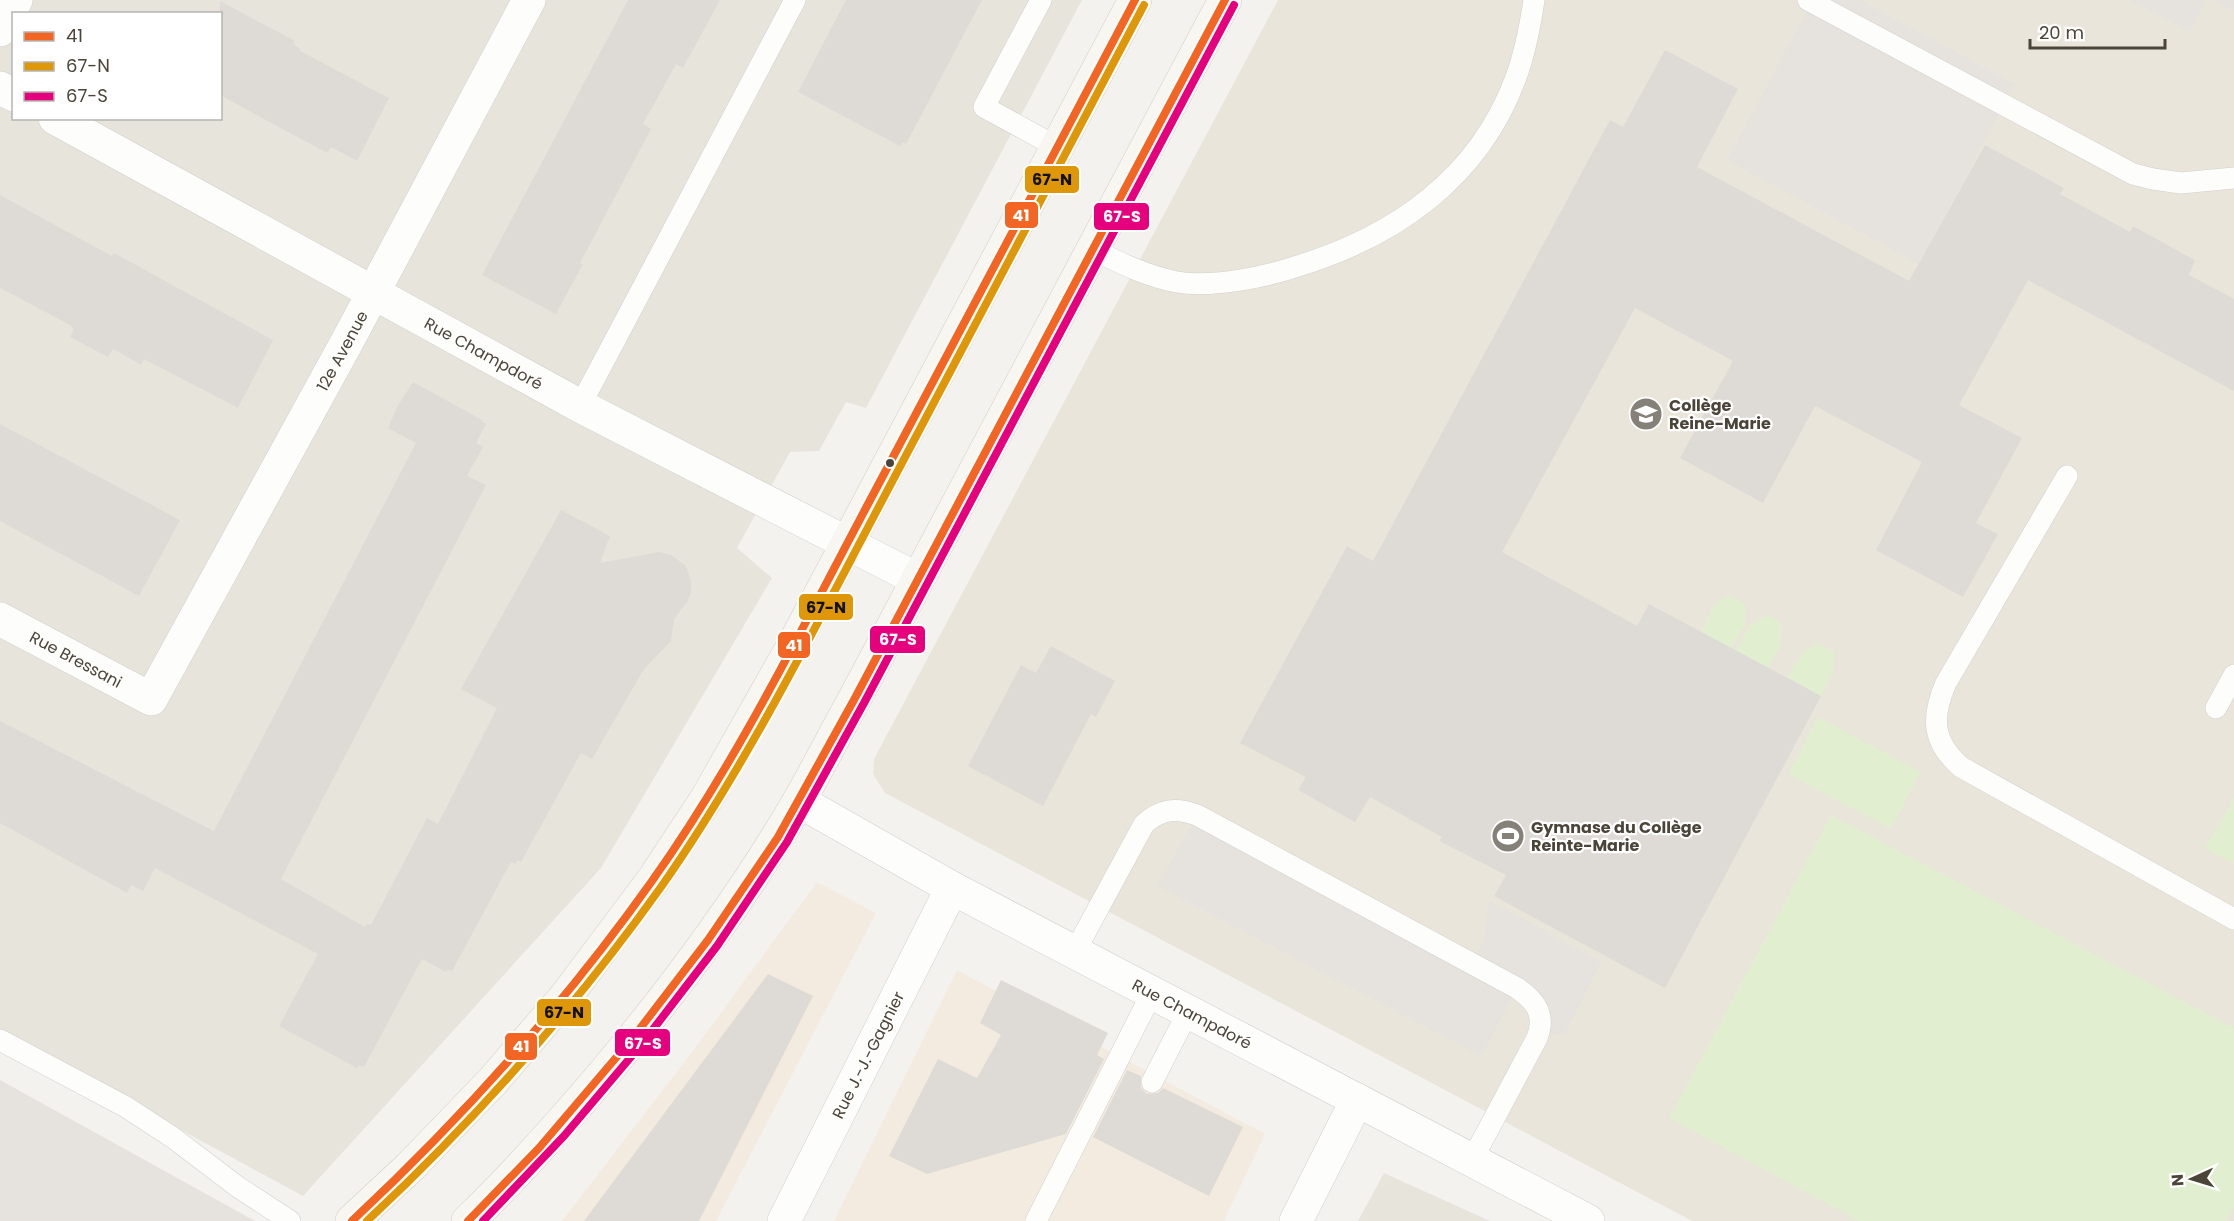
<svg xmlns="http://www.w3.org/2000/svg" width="2234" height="1221" font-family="Poppins,sans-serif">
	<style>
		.residential { fill: #e7e4dc; fill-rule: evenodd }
		.commercial { fill: #f3ebdf }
		.industrial { fill: #e6e2de }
		.education { fill: #eae5da }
		.green { fill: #e1eecf }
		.parking { fill: #e6e3df }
		.building { fill: #dedbd6 }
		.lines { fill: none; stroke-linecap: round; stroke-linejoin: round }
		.lane-casing { stroke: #d2d0cb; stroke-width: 22 }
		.street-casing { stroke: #d2d0cb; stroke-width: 34 }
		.secondary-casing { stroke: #d3cfc5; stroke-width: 34 }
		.lane { stroke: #fdfdfc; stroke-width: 21 }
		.street { stroke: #fdfdfc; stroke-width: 33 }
		.secondary { stroke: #f7f6f1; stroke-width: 33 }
		.bus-1-casing { stroke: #fff; stroke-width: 12 }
		.bus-2-casing { stroke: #fff; stroke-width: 12 }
		.bus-3-casing { stroke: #fff; stroke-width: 12 }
		.bus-1 { stroke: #f26522; stroke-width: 8 }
		.bus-2 { stroke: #dd9709; stroke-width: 8 }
		.bus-3 { stroke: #e5007d; stroke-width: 8 }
		.bus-dot { fill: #4b4439; stroke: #fff; stroke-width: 2 }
		.labels { text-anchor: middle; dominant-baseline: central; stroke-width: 4.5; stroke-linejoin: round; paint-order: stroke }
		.street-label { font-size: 16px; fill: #4b4439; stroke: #fff }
		.poi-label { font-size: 16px; font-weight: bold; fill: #4b4439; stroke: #fff; text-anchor: start }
		.line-badge { stroke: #fff; stroke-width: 2 }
		.badge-label { font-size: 16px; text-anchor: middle; font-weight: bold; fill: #fff }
		.pale-badge-label { font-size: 16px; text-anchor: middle; font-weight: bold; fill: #111 }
	</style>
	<rect width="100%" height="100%" fill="#f4f2ee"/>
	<path class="residential" d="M0 0H1082L866 408 846 402 819 451 790 452 737 548 772 578 601 868 303 1196 0 1032ZM14 14H220V118H14Z
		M1384 1173 1490 1221H1358Z"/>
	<path class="commercial" d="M817 882 876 913 716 1221H562L695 1048Z
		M957 970 1265 1134 1224 1221H834Z"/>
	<path class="industrial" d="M0 1080 255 1221H0Z"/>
	<path class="education" d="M1278 0H2234V1221H1692L885 793 873 774 874 759Z"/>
	<path class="green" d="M1730 595 1745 604V625L1731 648 1701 632 1714 604Z
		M1767 615 1782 623 1781 645 1769 668 1735 650 1751 624Z
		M1819 643 1834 652 1833 673 1821 696 1787 677 1802 652Z
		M1818 717 1921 772 1891 829 1788 774Z
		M2234 797V864L2205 848Z
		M1831 815 2234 1028V1207L2227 1221H1859L1669 1118Z"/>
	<path class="parking" d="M1813 0H1860L2015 84 1919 264 1727 160Z
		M2130 0H2206L2190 32Z
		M2211 0H2234V12Z
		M1197 815 1472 963 1484 941 1488 907 1490 901 1601 962 1564 1035 1540 1030 1517 989 1481 1056 1157 886Z"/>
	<path class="building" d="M628 0H720L683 68 676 64 643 124 651 129 580 263 583 264 556 314 482 275Z
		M846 0H982L906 144 903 142 900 146 798 92Z
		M220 1 295 41 293 44 301 49 300 51 389 98 357 161 331 147 327 153 220 95Z
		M1665 50 1738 89 1697 167 1909 281 1985 145 2064 188 2060 194 2130 232 2133 226 2195 260 2189 275 2234 299V391L2028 280 1959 405 2022 438 1976 523 1998 534 1963 597 1876 550 1922 462 1815 406 1763 503 1680 458 1733 361 1635 308 1502 552 1637 626 1649 604 1821 696 1665 988 1494 896 1506 875 1439 841 1442 837 1370 797 1355 822 1298 790 1306 777 1240 743 1347 546 1373 561 1610 120 1623 127Z
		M0 195 112 256 114 253 273 340 238 408 144 359 141 365 113 349 108 357 70 337 74 329 71 327 72 326 0 288Z
		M413 382 482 420V422L486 424 476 443 483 447 467 476 486 485 281 879 365 927 367 924 371 925 427 818 438 824 497 708 461 689 561 510 610 536 600 563 659 552 671 555 686 566 691 581V593L687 602 674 619 671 641 644 669 592 759 581 753 521 862 518 860 515 864 511 862 452 971 448 969 446 972 422 959 364 1067 360 1065 357 1068 279 1026 318 954 155 868 143 891 131 885 127 893 0 823V721L214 831 416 443 388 428 397 407Z
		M0 424 180 520 139 596 0 521Z
		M1051 646 1115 681 1096 717 1091 714 1043 806 968 766 1021 665 1036 673Z
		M768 974 813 996 699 1221H584Z
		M1001 980 1108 1033 1097 1055 1104 1059 1066 1134 927 1174 889 1156 938 1059 977 1078 1001 1035 980 1023Z
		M1127 1070 1141 1076V1088L1147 1094 1158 1093 1163 1088 1243 1127 1209 1196 1093 1137Z"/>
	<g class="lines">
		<g class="lane-casing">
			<path id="lane" d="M1041 0 984 107 1057 147
				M1808 0 2133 174 2153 179 2181 183 2234 178
				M1092 249C1120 263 1146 276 1177 282 1212 288 1265 277 1298 266 1396 236 1478 178 1515 80 1525 54 1530 27 1534 0
				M580 406 795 0
				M2067 476 1946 683C1931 717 1932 742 1961 767L2234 919
				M2216 708 2234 675
				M1074 953 1144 824C1161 809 1176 807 1197 815L1517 988C1536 1001 1546 1015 1537 1038L1472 1160
				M0 1040 126 1107 172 1137 238 1187 290 1221
				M1152 1082 1188 1012
				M1036 1221 1152 993"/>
		</g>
		<g class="street-casing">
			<g id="street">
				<path d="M0 30 16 0"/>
				<path d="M0 88 14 95"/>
				<path id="s1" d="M55 118 580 406 917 579"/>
				<path id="s2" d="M0 619 151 699 348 340 529 0"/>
				<path id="s3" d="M799 801 952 888 1588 1221"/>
				<path id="s4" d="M784 1221 952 888"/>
				<path d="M1296 1221 1357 1100"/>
			</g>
		</g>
		<g class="secondary-casing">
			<path id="secondary" d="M352 1221 410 1167 492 1082 567 995 653 880 707 798 793 646 1135 0
				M468 1221C517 1174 562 1123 606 1071 677 986 743 897 799 801 818 768 836 732 855 698L1225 0"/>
		</g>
		<use href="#lane" class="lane"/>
		<use href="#street" class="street"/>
		<use href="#secondary" class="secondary"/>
		<g class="bus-1-casing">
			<path id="bus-1" d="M352 1221C463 1117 564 1005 652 881 736 763 800 632 867 506 957 337 1046 169 1135 0
				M468 1221 539 1148 632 1039 708 940 778 837 855 698 1225 0"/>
		</g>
		<g class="bus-2-casing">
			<path id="bus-2" d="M367 1221C476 1119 574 1009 661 887 742 772 809 639 875 514 965 344 1054 175 1144 5"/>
		</g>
		<g class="bus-3-casing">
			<path id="bus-3" d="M483 1221 564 1136 641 1045 717 946 787 842 864 703 1234 5"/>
		</g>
		<use href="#bus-1" class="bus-1"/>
		<use href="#bus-2" class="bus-2"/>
		<use href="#bus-3" class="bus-3"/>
	</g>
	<defs>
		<g id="school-disc" transform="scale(1.725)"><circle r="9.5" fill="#868178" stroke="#fff"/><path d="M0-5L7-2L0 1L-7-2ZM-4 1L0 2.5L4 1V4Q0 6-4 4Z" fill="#fff"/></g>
		<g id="stadium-disc" transform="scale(1.725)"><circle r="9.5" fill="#868178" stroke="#fff"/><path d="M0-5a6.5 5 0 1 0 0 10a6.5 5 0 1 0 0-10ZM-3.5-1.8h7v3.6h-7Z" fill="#fff"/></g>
	</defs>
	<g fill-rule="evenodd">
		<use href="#school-disc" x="1646" y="414"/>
		<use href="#stadium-disc" x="1508" y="836"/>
	</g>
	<circle class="bus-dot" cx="890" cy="463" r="5"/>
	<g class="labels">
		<g class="street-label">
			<text stroke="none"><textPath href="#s2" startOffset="568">12e Avenue</textPath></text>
			<text stroke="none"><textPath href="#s1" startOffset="489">Rue Champdoré</textPath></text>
			<text stroke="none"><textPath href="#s2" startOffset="86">Rue Bressani</textPath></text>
			<text stroke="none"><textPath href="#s3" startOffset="447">Rue Champdoré</textPath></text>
			<text stroke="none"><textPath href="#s4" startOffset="186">Rue J.-J.-Gagnier</textPath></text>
		</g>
		<g class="poi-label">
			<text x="1669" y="405">Collège<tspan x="1669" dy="18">Reine-Marie</tspan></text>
			<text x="1531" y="827">Gymnase du Collège<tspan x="1531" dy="18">Reinte-Marie</tspan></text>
		</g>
	</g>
	<g class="line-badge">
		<rect x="1024" y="165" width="56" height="29" rx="6" fill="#dd9709"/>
		<rect x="1004" y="201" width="35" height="28" rx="6" fill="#f26522"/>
		<rect x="1093" y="202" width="57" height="29" rx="6" fill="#e5007d"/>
		<rect x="798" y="593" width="56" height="28" rx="6" fill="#dd9709"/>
		<rect x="869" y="625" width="57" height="29" rx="6" fill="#e5007d"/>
		<rect x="777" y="631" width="34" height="28" rx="6" fill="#f26522"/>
		<rect x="536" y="998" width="56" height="29" rx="6" fill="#dd9709"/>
		<rect x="614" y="1028" width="57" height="29" rx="6" fill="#e5007d"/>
		<rect x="504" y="1032" width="34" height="29" rx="6" fill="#f26522"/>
	</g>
	<g class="badge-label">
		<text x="1021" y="221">41</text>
		<text x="1122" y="222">67-S</text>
		<text x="898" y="645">67-S</text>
		<text x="794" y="651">41</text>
		<text x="643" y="1049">67-S</text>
		<text x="521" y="1052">41</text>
	</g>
	<g class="pale-badge-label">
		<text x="1052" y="185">67-N</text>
		<text x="826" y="613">67-N</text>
		<text x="564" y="1018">67-N</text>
	</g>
	<rect x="12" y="12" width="210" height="108" fill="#ffffff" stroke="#b7b4b0" stroke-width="1.5"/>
	<rect x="24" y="32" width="30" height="9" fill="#f26522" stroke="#b7b4b0" stroke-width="1.5"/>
	<text x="66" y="42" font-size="18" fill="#4b4439">41</text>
	<rect x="24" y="62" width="30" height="9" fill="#dd9709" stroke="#b7b4b0" stroke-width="1.5"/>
	<text x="66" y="72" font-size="18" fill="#4b4439">67-N</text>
	<rect x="24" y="92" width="30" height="9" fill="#e5007d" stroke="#b7b4b0" stroke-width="1.5"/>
	<text x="66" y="102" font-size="18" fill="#4b4439">67-S</text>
	<g transform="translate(2192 1179) rotate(266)" stroke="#ffffff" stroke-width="4.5" paint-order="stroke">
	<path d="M0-4.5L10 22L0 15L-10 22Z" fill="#4b4439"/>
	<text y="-9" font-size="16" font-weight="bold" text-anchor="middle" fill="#4b4439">N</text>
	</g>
	<path d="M2030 39v9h135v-9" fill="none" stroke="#4b4439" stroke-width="3"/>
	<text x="2039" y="39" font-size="18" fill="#4b4439" stroke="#ffffff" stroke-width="4.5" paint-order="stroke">20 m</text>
</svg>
